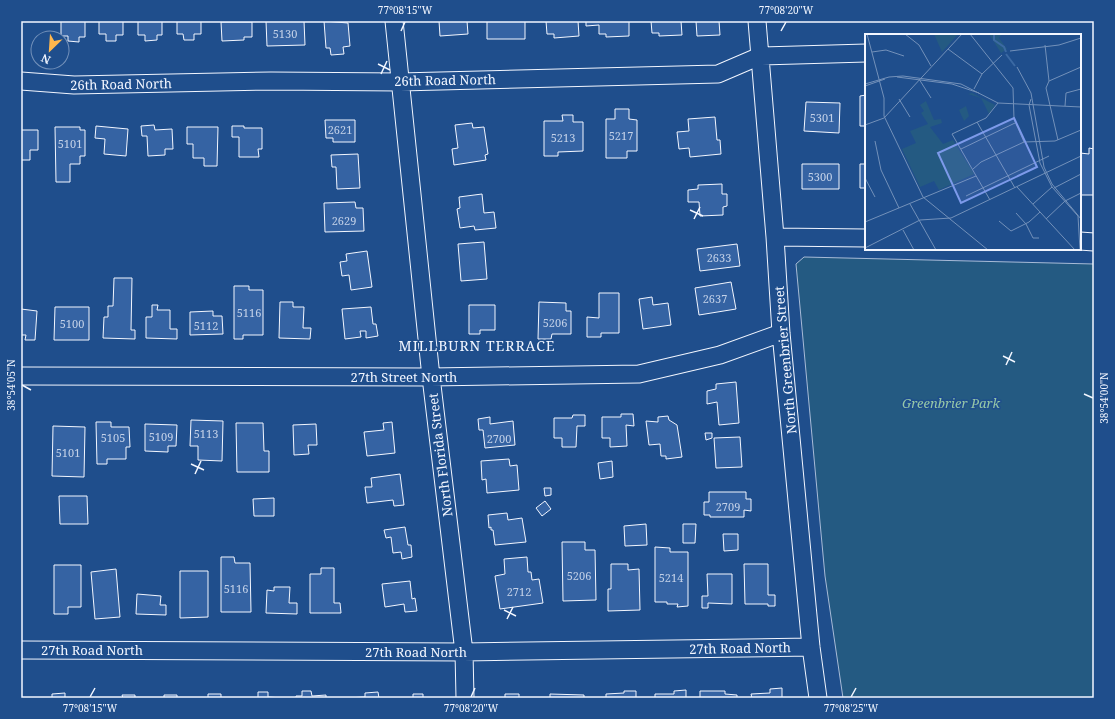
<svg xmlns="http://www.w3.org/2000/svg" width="1115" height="719" font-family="'Noto Serif',serif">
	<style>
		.green { fill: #245a82; stroke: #a8bbd7 }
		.building { fill: #3563a3; stroke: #f2f6ff }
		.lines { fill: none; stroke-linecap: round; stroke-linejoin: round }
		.street-casing { stroke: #f2f6ff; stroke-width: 19 }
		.street { stroke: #1f4e8c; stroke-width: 17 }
		.ticks { fill: none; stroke: #f2f6ff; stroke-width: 1.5 }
		.labels { text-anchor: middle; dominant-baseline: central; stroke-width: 3; stroke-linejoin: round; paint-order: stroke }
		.number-label { font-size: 11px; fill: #c3d1e8 }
		.street-label { font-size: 13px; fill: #f2f6ff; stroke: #1f4e8c }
		.park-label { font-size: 13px; font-style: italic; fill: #97c8a6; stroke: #1f4e8c }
		.neighbourhood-label { font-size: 14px; letter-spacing: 1px; fill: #f2f6ff; stroke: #1f4e8c }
		.inset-river { fill: none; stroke: #3b69a3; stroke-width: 2 }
		.inset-road { fill: none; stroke: #7391ba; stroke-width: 1 }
		.view { fill: #7d9aea; fill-opacity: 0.15; stroke: #7d9aea; stroke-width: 2 }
		.inset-edge { fill: none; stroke: #f2f6ff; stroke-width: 2 }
		.neatline { fill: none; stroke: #f2f6ff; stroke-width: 1.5 }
		.ticks-label { font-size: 10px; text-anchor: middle; fill: #f2f6ff }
	</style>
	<rect width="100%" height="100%" fill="#1f4e8c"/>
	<path class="green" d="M804 257 1094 264V698H843L825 576 796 264Z"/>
	<path class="building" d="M61 21H85V37H79V42L68 41V36H61Z
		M99 21H123V35H116V41H106V34H99Z
		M138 21H162V35H157V40L145 41V35H138Z
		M177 21H201V34H194V40H184L183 34H177Z
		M266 21H304L305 45 267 46Z
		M324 21 348 23 350 46 343 47 344 54 331 55 330 48H326Z
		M439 21H467L468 34 440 36Z
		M487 21H525V39H487Z
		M546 21H578L579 36 554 38V34H547Z
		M586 21H629V36L606 37V34H599V25L586 26Z
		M651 21H681L682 35 659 36V33H652Z
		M696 21H719L720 35 697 36Z
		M221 22H252V37H244V40L222 41Z
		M866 95V126H860V96Z
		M806 102 840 103 839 133 804 131Z
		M615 109H629V119L637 120V151H627V158H606V119H615Z
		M562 115H573V122H583V151L558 152V156H544V121H563Z
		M715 117 717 140H720L721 154 690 157 689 148 679 149 677 132 689 131 688 119Z
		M325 120H355V142H333V138H326Z
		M472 123 473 128 484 127 488 154 485 155 486 160 454 165 452 149 458 148 455 125Z
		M154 125 155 130 172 129 173 149H165V155L148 156 147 136H142L141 126Z
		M96 126 128 129 126 156 104 154 105 139 95 138Z
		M232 126H244V128H262V149H258L259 157H239V137H232Z
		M55 127H80V130H85V156H80V164H70V182H56Z
		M187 127H218L217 166H204V158H193V144H187Z
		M21 130H38V150H30V160H21Z
		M1089 148 1094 149V195H1080V153L1089 154Z
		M358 154 360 188 337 189 336 167H332L331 155Z
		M802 164H839V189H802Z
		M860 164H866V188H860Z
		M722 184V194H727V206L723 207V215L700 216 699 202H688V190L698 189V185Z
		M482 194 484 213 494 212 496 228 475 230 474 226 460 228 457 209 460 208 459 197Z
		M355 202 356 208H363L364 231 325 232 324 203Z
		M484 242 487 279 461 281 458 244Z
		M737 244 740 266 700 271 697 249Z
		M367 251 372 287 351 290 349 275 342 276 340 262 347 261 346 254Z
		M114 278H132L131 330H135V339L103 338 104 317H108V306H113Z
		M731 282 736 309 699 315 695 288Z
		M234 286H249V290H263V335H243V339H234Z
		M599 293H619V333H601V337H587V317L599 318Z
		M652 297 653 305 668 303 671 325 643 329 639 299Z
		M280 302H293V307H304L303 328H311L310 339 279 338Z
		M539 302 566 303V311H571V334H552L551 339H538Z
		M152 305H158L157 310H170V329H177V339L146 338V317H152Z
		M469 305H495V330H480V334H469Z
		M55 307H89V340H54Z
		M371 307 373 324H376L378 336 366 338V331H360L361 337 345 339 342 309Z
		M21 309 37 311 35 340H25L26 335H21Z
		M213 311V316H222L223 334 190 335V312Z
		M736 382 739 423 719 425 717 402 707 404V391L716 389V384Z
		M621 414H633L634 426 626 425 627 446 610 447V438H602V417H621Z
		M573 415H585V426H577L576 447H562V438H554V418H572Z
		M668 416 669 420 677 425 682 457 666 459V456H661L660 444 649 445 646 421 658 422V417Z
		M490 417V424L513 421 515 445 485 448 483 430H479L478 419Z
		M191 420 223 421 222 461 198 460V446H190Z
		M96 422H111V427H129L130 447H126V459H107V464H97Z
		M392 422 395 453 367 456 364 432 384 430 383 423Z
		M236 423H263L264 451H269V472H237Z
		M145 424 177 425 176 446H168V452L145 451Z
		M316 424 317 445H308L309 454 294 455 293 425Z
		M53 426 85 427 84 477 52 476Z
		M705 433H712V438L706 440Z
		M740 437 742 467 716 468 714 438Z
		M509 459 510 466 517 465 519 490 487 493 486 479 482 480 481 461Z
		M612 461 613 477 600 479 598 463Z
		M400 474 404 505 394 506 393 500 367 503 365 487H372L371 478Z
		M544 488H551V495L545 496Z
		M709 492H746V499H751V511L744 510V517H710V515H704V502H709Z
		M59 496H87L88 524H60Z
		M274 498V516H254L253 499Z
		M545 501 551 509 542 516 536 508Z
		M507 513 508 520 522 518 526 542 495 545 493 530H491V527L489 528 488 515Z
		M646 524 647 545 625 546 624 526Z
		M683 524H696L695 543H683Z
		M405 527 408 545H411L412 557 402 559 401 552 393 553 391 537 386 538 384 530Z
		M723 534H738V550L724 551Z
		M562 542H585V550H595L596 600 563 601Z
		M655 547 670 548V552H688V606L677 607 678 604H667V602H655Z
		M221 557H234L235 563H250L251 612H221Z
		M527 557 528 572H531L532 580 539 579 543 603 500 609 495 576 505 574 504 559Z
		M611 564H628V570L639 569 640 610 608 611V589H611Z
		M744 564H768V595H775V606H768V604H745Z
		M54 565H81V607H68V614H54Z
		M321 568H334V603H340L341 613H310V574H321Z
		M116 569 120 617 95 619 91 572Z
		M180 571H208V617L180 618Z
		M707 574H732V604L708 603V608H702V596H708Z
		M410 581 412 599 415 598 417 611 405 612 404 604 385 607 382 584Z
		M274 587H290L289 603H297V614L266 613 267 590 274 591Z
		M137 594 161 596 160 605H166V615L136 614Z
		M782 688V698H752L751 694 770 693V689Z
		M686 690V698H655V694H674V691Z
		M302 691H311L312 696 326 695V698H296V696H302Z
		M624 691H636V698H606V694L624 693Z
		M700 691H725V694L737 695V698H700Z
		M258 692H268V697L282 698H258Z
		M378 692 379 698H347L365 697V693Z
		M65 693V698H52V694Z
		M208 694H221V698H208Z
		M413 694H423V698H390H413Z
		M505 694H519V698H536H505Z
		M550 694 584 695V698H550Z
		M122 695H135V698H155H123Z
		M164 695H177V698H164Z"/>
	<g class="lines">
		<g class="street-casing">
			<path id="street" d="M394 21 431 377 464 652 465 698
				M757 21 775 237 781 333 811 647 818 698
				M21 81 74 85 271 81 400 82 718 74 760 56 866 53
				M775 237 866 238
				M1080 241 1094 242
				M21 376 431 377 639 374 720 355 781 333
				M21 650 464 652 811 647"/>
		</g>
		<use href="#street" class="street"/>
	</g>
	<path class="ticks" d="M401 31 405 22M781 31 786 22M378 64 390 70M381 74 387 61M690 210 703 216M694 219 700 207M1003 356 1015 362M1006 365 1012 352M22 385 31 390M1084 394 1093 398M191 464 204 470M195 474 201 461M504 610 516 616M507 619 513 607M90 697 95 688M471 697 475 688M851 697 856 688"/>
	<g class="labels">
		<g class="number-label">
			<text x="285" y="33">5130</text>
			<text x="822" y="117">5301</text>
			<text x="340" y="129">2621</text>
			<text x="621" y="135">5217</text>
			<text x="563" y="137">5213</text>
			<text x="70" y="143">5101</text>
			<text x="820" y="176">5300</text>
			<text x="344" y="220">2629</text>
			<text x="719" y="257">2633</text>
			<text x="715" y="298">2637</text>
			<text x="249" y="312">5116</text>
			<text x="555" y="322">5206</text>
			<text x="72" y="323">5100</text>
			<text x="206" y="325">5112</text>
			<text x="206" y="433">5113</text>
			<text x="161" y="436">5109</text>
			<text x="113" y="437">5105</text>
			<text x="499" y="438">2700</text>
			<text x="68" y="452">5101</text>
			<text x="728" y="506">2709</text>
			<text x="579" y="575">5206</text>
			<text x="671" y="577">5214</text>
			<text x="236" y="588">5116</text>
			<text x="519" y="591">2712</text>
		</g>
		<g class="street-label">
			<text transform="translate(445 80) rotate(-1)">26th Road North</text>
			<text transform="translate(121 84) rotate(-1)">26th Road North</text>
			<text transform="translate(785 360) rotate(-95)">North Greenbrier Street</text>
			<text x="404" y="377">27th Street North</text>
			<text transform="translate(440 455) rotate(-97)">North Florida Street</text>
			<text transform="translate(740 648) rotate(-1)">27th Road North</text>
			<text x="92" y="650">27th Road North</text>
			<text x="416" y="652">27th Road North</text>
		</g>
		<g class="park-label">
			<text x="951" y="403">Greenbrier Park</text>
		</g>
		<g class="neighbourhood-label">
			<text x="477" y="345">MILLBURN TERRACE</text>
		</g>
	</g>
	<g transform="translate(865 34)">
		<rect width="216" height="216" fill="#1f4e8c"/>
		<path d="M69 0H93L77 18ZM124 0H137L134 4 142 15 136 19ZM107 59 130 71 124 80 116 64 103 60ZM61 67 69 86 76 85 77 89 65 93 78 110 88 106 109 140 74 156 69 147 55 153 37 115 51 109 45 97 63 90 56 79 59 77 55 71ZM101 72 104 82 99 87 94 76Z" fill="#245a82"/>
		<path class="inset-river" d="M129 0V6L139 13 141 18M141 20 150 32"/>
		<path class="inset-road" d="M2 0 19 64V82L58 163 123 216M40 0 54 11 66 32M105 0 148 54 149 85 159 108M180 11 184 47 181 54 193 106M83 15 117 40M145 17 194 11 216 4M7 18 21 16 39 22M152 33 166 59 179 133 187 150 216 185M32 43 87 50 114 59M54 45 66 64M184 47 216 33M0 50 24 43 38 42 96 50 133 69 216 73M0 52 20 45M109 55 117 40 137 21M34 65 45 83M166 65 164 71 175 129 187 153 213 182 215 216M200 72 201 59 216 55M112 88 150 154M0 91 19 84 97 0M10 107 16 136 34 174M96 115 150 89M108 135 116 128 159 108 190 107 216 96M0 144 10 163M152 153 210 216M189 154 216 140M101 162 184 122M125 166 87 100 121 84 133 69M45 170 71 216M168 170 187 153M151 179 161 190 168 204H174M181 185 200 167 216 159M134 187 146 197 164 188 175 178M0 188 111 142M38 196 49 216M0 214 55 186 86 184 216 122"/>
		<path class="view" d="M149 84 172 133 96 169 73 119Z"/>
		<rect width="216" height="216" class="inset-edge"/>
	</g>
	<rect width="1115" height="719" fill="none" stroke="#1f4e8c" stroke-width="44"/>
	<g transform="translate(50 50) rotate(205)"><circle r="19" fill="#1f4e8c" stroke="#7391ba"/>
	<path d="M0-3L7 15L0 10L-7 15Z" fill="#ffb74d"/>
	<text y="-6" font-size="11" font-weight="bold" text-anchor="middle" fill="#f2f6ff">N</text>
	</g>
	<rect x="22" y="22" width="1071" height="675" class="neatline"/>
	<g class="ticks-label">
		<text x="405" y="14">77°08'15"W</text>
		<text x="786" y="14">77°08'20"W</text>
		<text transform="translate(11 385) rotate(-90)" y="4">38°54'05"N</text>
		<text transform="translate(1104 398) rotate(-90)" y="4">38°54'00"N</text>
		<text x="90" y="712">77°08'15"W</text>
		<text x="471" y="712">77°08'20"W</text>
		<text x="851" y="712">77°08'25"W</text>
	</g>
</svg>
